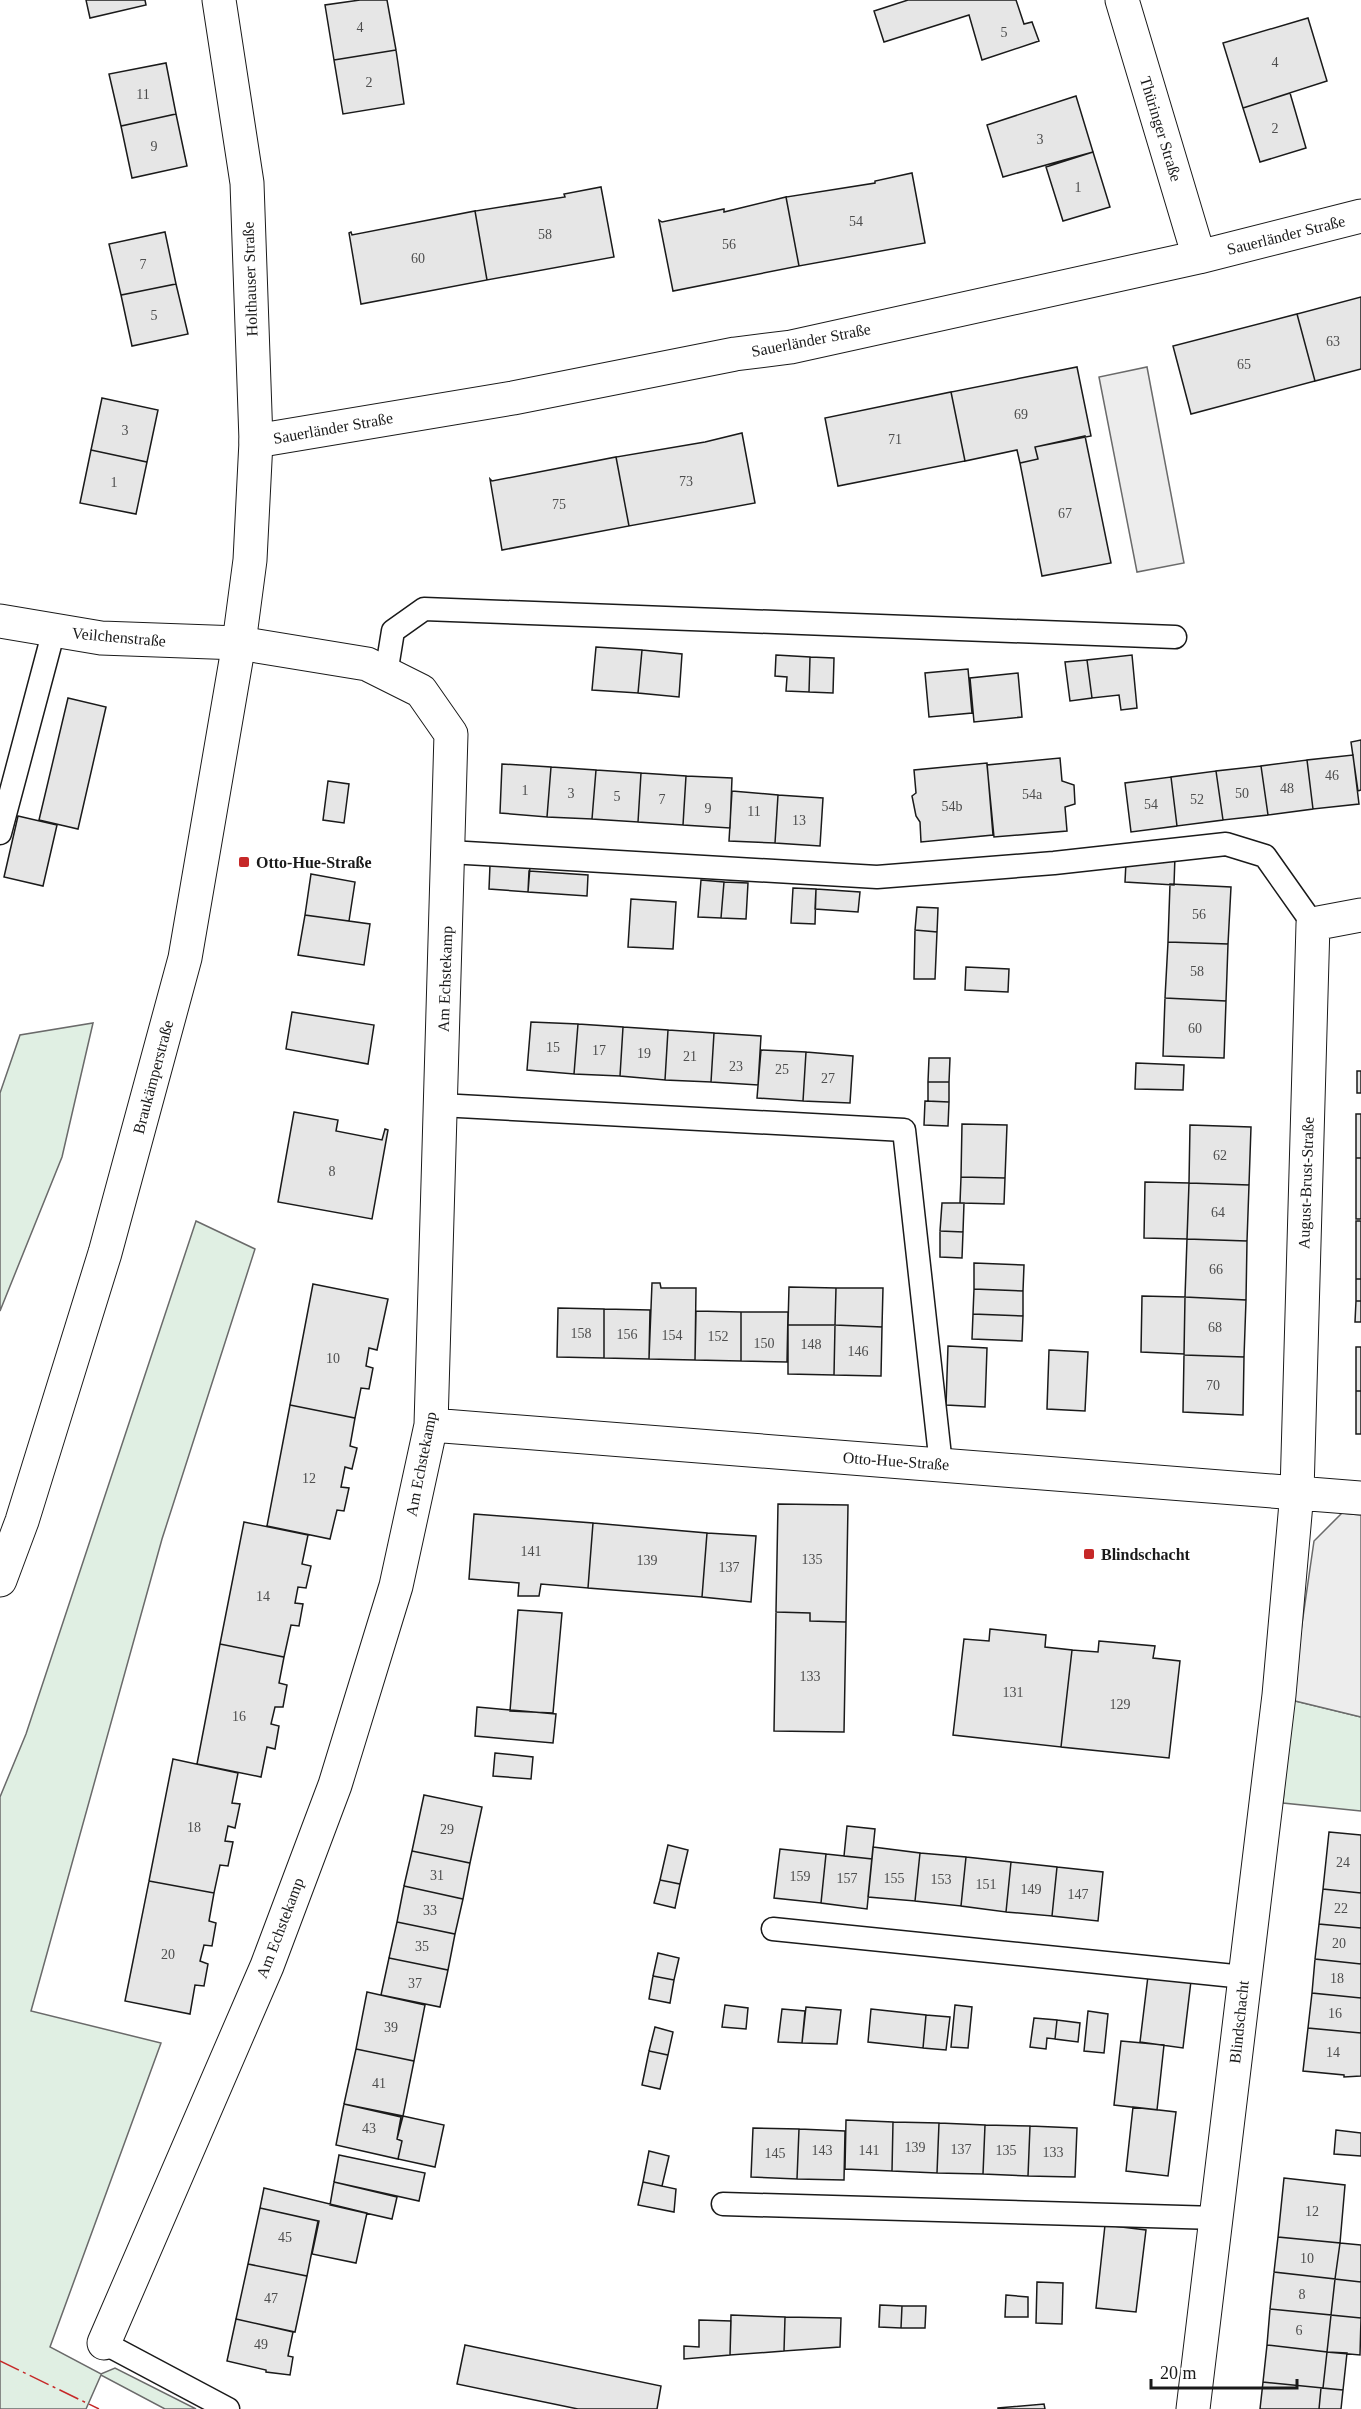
<svg xmlns="http://www.w3.org/2000/svg" width="1361" height="2409" font-family="'Times New Roman',serif">
	<style>
		.green { fill: #e0efe3; stroke: #6a6a6a; stroke-width: 1.5 }
		.parking { fill: #ededed; stroke: #6a6a6a; stroke-width: 1.5 }
		.building { fill: #e6e6e6; stroke: #1a1a1a; stroke-width: 1.5 }
		.lines { fill: none; stroke-linecap: round; stroke-linejoin: round }
		.lane-casing { stroke: #1a1a1a; stroke-width: 25 }
		.street-casing { stroke: #1a1a1a; stroke-width: 35 }
		.secondary-casing { stroke: #1a1a1a; stroke-width: 35 }
		.lane { stroke: #fff; stroke-width: 22 }
		.street { stroke: #fff; stroke-width: 33 }
		.secondary { stroke: #fff; stroke-width: 33 }
		.power { stroke: #c62828; stroke-width: 1.5; stroke-dasharray: 21 4.5 3 4.5; stroke-linecap: butt }
		.poi-dot { fill: #c62828; stroke: #fff; stroke-width: 2 }
		.labels { text-anchor: middle; dominant-baseline: central; stroke-width: 4.5; stroke-linejoin: round; paint-order: stroke }
		.number-label { font-size: 14px; fill: #4d4d4d }
		.street-label { font-size: 16px; fill: #1a1a1a; stroke: #fff }
		.poi-label { font-size: 16px; font-weight: bold; fill: #1a1a1a; stroke: #fff; text-anchor: start }
	</style>
	<rect width="100%" height="100%" fill="#fff"/>
	<path class="green" d="M93 1023 62 1157 0 1311V1093L20 1035Z
		M196 1221 255 1249 162 1539 31 2011 161 2043 50 2347 101 2374 115 2368 196 2409H165L101 2375 86 2409H0V1797L26 1734Z
		M1291 1700 1361 1717V1811L1283 1803Z"/>
	<path class="parking" d="M1147 367 1184 563 1137 572 1099 377Z
		M1342 1513 1361 1515V1717L1291 1700 1314 1541Z"/>
	<path class="building" d="M86 0H145L146 5 90 18Z
		M360 0H387L396 50 334 60 325 5Z
		M908 0H1016L1024 24 1032 22 1039 41 982 60 969 15 884 42 874 11Z
		M1308 18 1327 81 1243 108 1223 43Z
		M396 50 404 104 343 114 334 60Z
		M166 63 176 114 121 126 109 74Z
		M1290 93 1306 148 1260 162 1243 108Z
		M1076 96 1093 152 1003 177 987 125Z
		M176 114 187 166 132 178 121 126Z
		M1093 152 1110 207 1063 221 1046 167Z
		M912 173 925 243 799 266 786 197 875 183V181Z
		M601 187 614 257 487 280 475 211 565 197 564 194Z
		M786 197 799 266 673 291 659 220 662 222 724 209V212Z
		M475 211 487 280 361 304 349 233 351 232 352 235Z
		M165 232 176 284 121 295 109 244Z
		M176 284 188 334 132 346 121 295Z
		M1361 297V369L1315 381 1297 314Z
		M1297 314 1315 381 1191 414 1173 346Z
		M1077 367 1091 436 1035 447 1038 459 1020 463 1017 450 965 461 951 392Z
		M951 392 965 461 838 486 825 418Z
		M102 398 158 410 147 462 91 450Z
		M742 433 755 503 629 526 616 457 705 442Z
		M1085 436 1111 563 1042 576 1020 463 1038 459 1035 447Z
		M91 450 147 462 136 514 80 503Z
		M616 457 629 526 502 550 490 479 492 481Z
		M596 647 642 650 638 693 592 690Z
		M642 650 682 654 679 697 638 693Z
		M776 655 810 657 809 692 786 691 787 677 775 676Z
		M1132 655 1137 708 1121 710 1119 695 1092 698 1087 660Z
		M810 657 834 658 833 693 809 692Z
		M1087 660 1092 698 1070 701 1065 662Z
		M968 669 972 713 929 717 925 673Z
		M1018 673 1022 717 974 722 970 678Z
		M68 698 106 707 78 829 39 820Z
		M1361 740V790L1358 791 1351 742Z
		M1353 755 1359 804 1313 809 1307 760Z
		M1060 758 1062 781 1074 785 1075 804 1065 807 1067 831 994 837 987 765Z
		M1307 760 1313 809 1268 815 1261 766Z
		M987 763 993 835 921 842 920 822 916 816 912 796 916 793 914 770Z
		M502 764 551 767 547 817 500 813Z
		M1261 766 1268 815 1223 820 1216 771Z
		M551 767 596 770 592 819 547 817Z
		M596 770 641 773 638 822 592 819Z
		M1216 771 1223 820 1177 826 1171 777Z
		M641 773 686 776 683 825 638 822Z
		M686 776 732 778 730 828 683 825Z
		M1171 777 1177 826 1131 832 1125 783Z
		M328 781 349 784 344 823 323 820Z
		M732 791 778 795 775 843 729 841Z
		M778 795 823 798 820 846 775 843Z
		M18 816 57 825 43 886 4 877Z
		M1175 856 1174 885 1125 882 1126 862Z
		M490 865 530 867 528 892 489 889Z
		M529 871 588 875 587 896 528 892Z
		M311 874 355 882 349 921 305 915Z
		M701 880 724 882 721 918 698 917Z
		M724 882 748 883 746 919 721 918Z
		M1170 884 1231 887 1228 944 1168 942Z
		M793 888 816 889 815 924 791 923Z
		M816 889 860 892 858 912 815 909Z
		M631 899 676 902 673 949 628 947Z
		M917 907 938 908 937 932 915 930Z
		M305 915 370 924 364 965 298 955Z
		M915 930 937 932 935 979H914Z
		M1168 942 1228 944 1226 1001 1165 998Z
		M966 967 1009 969 1008 992 965 990Z
		M1165 998 1226 1001 1224 1058 1163 1056Z
		M292 1012 374 1025 368 1064 286 1049Z
		M531 1022 578 1024 574 1074 527 1070Z
		M578 1024 623 1027 620 1076 574 1074Z
		M623 1027 668 1030 665 1080 620 1076Z
		M668 1030 714 1033 711 1082 665 1080Z
		M714 1033 761 1036 758 1085 711 1082Z
		M761 1050 806 1052 803 1101 757 1098Z
		M806 1052 853 1056 850 1103 803 1101Z
		M929 1058H950L949 1082H928Z
		M1136 1063 1184 1065 1183 1090 1135 1089Z
		M1357 1071H1361V1093H1357Z
		M928 1082H949V1102L928 1101Z
		M925 1101 949 1102 948 1126 924 1125Z
		M294 1112 338 1120 336 1131 382 1140 385 1129 388 1130 372 1219 278 1202Z
		M1356 1114H1361V1158H1356Z
		M962 1124 1007 1125 1005 1178 961 1177Z
		M1190 1125 1251 1127 1249 1185 1189 1183Z
		M1356 1158H1361V1219H1356Z
		M961 1177 1005 1178 1004 1204 960 1203Z
		M1145 1182 1189 1183 1187 1239 1144 1238Z
		M1189 1183 1249 1185 1247 1241 1187 1239Z
		M942 1203H964L963 1232 940 1231Z
		M1356 1221H1361V1279H1356Z
		M940 1231 963 1232 962 1258 940 1257Z
		M1187 1239 1247 1241 1246 1300 1185 1297Z
		M974 1263 1024 1265 1023 1291 974 1289Z
		M1356 1279H1361V1301H1356Z
		M652 1283H660L661 1288H696L695 1360 649 1359Z
		M313 1284 388 1299 377 1350 369 1348 366 1366 373 1368 369 1389 361 1388 355 1418 290 1405Z
		M789 1287 836 1288 835 1325H788Z
		M836 1288H883L882 1327 835 1325Z
		M974 1289 1023 1291V1316L973 1314Z
		M1142 1296 1185 1297 1184 1354 1141 1352Z
		M1185 1297 1246 1300 1244 1357 1184 1355Z
		M1356 1301H1361V1322H1355Z
		M558 1308 604 1309V1358L557 1357Z
		M604 1309 650 1310 649 1359 604 1358Z
		M696 1311 741 1312V1361L695 1360Z
		M741 1312H788L787 1362 741 1361Z
		M973 1314 1023 1316 1022 1341 972 1339Z
		M788 1325H835L834 1375 788 1374Z
		M835 1325 882 1327 881 1376 834 1375Z
		M948 1346 987 1348 985 1407 946 1405Z
		M1356 1347H1361V1391H1356Z
		M1049 1350 1088 1352 1085 1411 1047 1409Z
		M1184 1355 1244 1357 1243 1415 1183 1412Z
		M1356 1391H1361V1434H1356Z
		M290 1405 355 1418 350 1446 357 1448 352 1469 345 1467 341 1487 349 1488 344 1511 337 1510 330 1539 267 1526Z
		M778 1504 848 1505 846 1622 810 1621V1613L776 1612Z
		M474 1514 593 1523 588 1588 541 1584 539 1596H518L519 1583 469 1579Z
		M244 1522 308 1535 302 1564 311 1566 306 1588 298 1587 295 1603 303 1604 299 1626 291 1625 284 1657 220 1644Z
		M593 1523 707 1533 702 1597 588 1588Z
		M707 1533 756 1536 751 1602 702 1597Z
		M518 1610 562 1613 553 1713 510 1711Z
		M776 1612 810 1613V1621L846 1622 844 1732 774 1731Z
		M990 1629 1046 1635 1045 1647 1072 1650 1061 1747 953 1735 964 1639 989 1641Z
		M1099 1641 1155 1646 1153 1658 1180 1661 1169 1758 1061 1747 1072 1650 1098 1652Z
		M220 1644 284 1657 279 1683 287 1685 283 1707H275L271 1724 279 1726 275 1749 267 1747 261 1777 197 1764Z
		M477 1707 556 1714 553 1743 475 1736Z
		M495 1753 533 1757 531 1779 493 1776Z
		M173 1759 238 1773 232 1803 240 1804 235 1828 228 1826 225 1841 233 1842 228 1866 220 1865 214 1893 149 1881Z
		M424 1795 482 1807 470 1863 412 1851Z
		M847 1826 875 1829 872 1859 844 1856Z
		M1329 1832 1361 1835V1893L1323 1889Z
		M668 1845 688 1850 680 1884 660 1880Z
		M873 1847 920 1853 915 1901 868 1897Z
		M780 1849 826 1854 821 1903 774 1898Z
		M412 1851 470 1863 463 1899 404 1886Z
		M920 1853 966 1857 961 1906 915 1901Z
		M826 1854 872 1859 867 1909 821 1903Z
		M966 1857 1011 1862 1006 1912 961 1906Z
		M1011 1862 1057 1867 1052 1916 1006 1912Z
		M1057 1867 1103 1872 1098 1921 1052 1916Z
		M660 1880 680 1884 675 1908 654 1903Z
		M149 1881 214 1893 209 1921 216 1923 212 1946 204 1945 200 1961 208 1964 204 1986 195 1985 190 2014 125 2001Z
		M404 1886 463 1899 455 1934 397 1922Z
		M1323 1889 1361 1893V1928L1319 1924Z
		M397 1922 455 1934 448 1970 389 1958Z
		M1319 1924 1361 1928V1964L1315 1959Z
		M658 1953 679 1958 674 1980 653 1976Z
		M389 1958 448 1970 440 2007 381 1995Z
		M1315 1959 1361 1964V1998L1312 1993Z
		M653 1976 674 1980 670 2003 649 1999Z
		M1148 1976 1191 1981 1183 2048 1140 2042Z
		M367 1992 425 2005 414 2061 356 2049Z
		M1312 1993 1361 1998V2033L1308 2028Z
		M725 2005 748 2008 746 2029 722 2027Z
		M955 2005 972 2007 968 2048 951 2047Z
		M806 2007 841 2010 837 2044 802 2043Z
		M782 2009 805 2011 802 2043 778 2042Z
		M871 2009 926 2015 923 2048 868 2042Z
		M1088 2011 1108 2014 1104 2053 1084 2051Z
		M926 2015 950 2017 946 2050 923 2048Z
		M1034 2018 1057 2020 1055 2039 1047 2038 1046 2049 1030 2047Z
		M1057 2020 1080 2023 1078 2042 1055 2039Z
		M655 2027 673 2032 668 2055 649 2051Z
		M1308 2028 1361 2033V2076L1344 2077V2075L1303 2071Z
		M1121 2041 1164 2045 1157 2110 1114 2105Z
		M356 2049 414 2061 403 2116 344 2104Z
		M649 2051 668 2055 660 2089 642 2085Z
		M344 2104 401 2117 397 2139 402 2141 398 2159 336 2145Z
		M1133 2107 1176 2112 1168 2176 1126 2171Z
		M403 2116 444 2125 435 2167 398 2159 402 2141 397 2139Z
		M846 2120 893 2122 892 2171 845 2169Z
		M893 2122 939 2123 937 2173 892 2171Z
		M939 2123 985 2125 983 2174 937 2173Z
		M985 2125 1030 2126 1028 2176 983 2174Z
		M1030 2126 1077 2128 1075 2177 1028 2176Z
		M753 2128 799 2129 797 2179 751 2177Z
		M799 2129 845 2131 844 2180 797 2179Z
		M1336 2130 1361 2133V2156L1334 2154Z
		M649 2151 669 2156 662 2186 643 2182Z
		M339 2155 425 2173 419 2201 334 2182Z
		M1284 2178 1345 2185 1340 2243 1278 2237Z
		M334 2182 397 2197 392 2219 330 2205Z
		M643 2182 676 2189 674 2212 638 2205Z
		M264 2188 367 2213 356 2263 312 2254 319 2221 260 2208Z
		M260 2208 318 2221 307 2276 248 2264Z
		M1105 2225 1146 2230 1136 2312 1096 2308Z
		M1278 2237 1340 2243 1335 2279 1274 2272Z
		M1340 2243 1361 2245V2282L1335 2279Z
		M248 2264 307 2276 295 2332 236 2319Z
		M1274 2272 1335 2279 1331 2315 1270 2309Z
		M1335 2279 1361 2282V2318L1331 2315Z
		M1037 2282 1063 2283 1062 2324 1036 2323Z
		M1006 2295 1028 2297V2317H1005Z
		M880 2305 902 2306 901 2328 879 2327Z
		M902 2306H926L925 2328H901Z
		M1270 2309 1331 2315 1327 2352 1267 2345Z
		M731 2315 785 2317 784 2351 730 2355Z
		M1331 2315 1361 2318 1360 2355 1327 2352Z
		M785 2317 841 2318 840 2347 784 2351Z
		M236 2319 293 2332 288 2356 293 2357 290 2375 266 2372V2370L227 2361Z
		M699 2320 731 2321 730 2355 684 2359V2346L699 2347Z
		M465 2345 661 2386 657 2409H578L457 2384Z
		M1267 2345 1327 2352 1323 2388 1263 2382Z
		M1327 2352 1347 2353 1343 2390 1323 2388Z
		M1263 2382 1323 2388H1321L1319 2409H1260Z
		M1321 2388 1343 2390 1341 2409H1319Z
		M1044 2404 1045 2409H998V2408Z"/>
	<g class="lines">
		<g class="lane-casing">
			<path id="lane" d="M386 674 393 631 424 609 1175 637
				M0 833 54 630
				M449 852 877 877 1054 863 1226 844 1265 856 1313 924
				M440 1105 904 1130 941 1465
				M773 1929 1244 1977
				M723 2204 1217 2218
				M104 2343 228 2409"/>
		</g>
		<g class="street-casing">
			<path id="street" d="M1122 0 1199 257
				M256 441 513 398 735 354 791 347 1199 257 1361 216
				M0 621 101 638 239 643 367 664 421 691 451 734 431 1425 396 1586 335 1785 267 1966 104 2343
				M431 1425 1361 1498
				M1193 2409 1279 1695 1297 1492 1313 924 1361 915"/>
		</g>
		<g class="secondary-casing">
			<path id="secondary" d="M0 1580 22 1521 105 1253 185 958 239 643 250 560 256 441 247 183 219 0"/>
		</g>
		<use href="#lane" class="lane"/>
		<use href="#street" class="street"/>
		<use href="#secondary" class="secondary"/>
		<path class="power" d="M0 2361 99 2409"/>
	</g>
	<g class="poi-dot">
		<rect x="238" y="856" width="12" height="12" rx="3"/>
		<rect x="1083" y="1548" width="12" height="12" rx="3"/>
	</g>
	<g class="labels">
		<g class="number-label">
			<text x="360" y="27">4</text>
			<text x="1004" y="32">5</text>
			<text x="1275" y="62">4</text>
			<text x="369" y="82">2</text>
			<text x="143" y="94">11</text>
			<text x="1275" y="128">2</text>
			<text x="1040" y="139">3</text>
			<text x="154" y="146">9</text>
			<text x="1078" y="187">1</text>
			<text x="856" y="221">54</text>
			<text x="545" y="234">58</text>
			<text x="729" y="244">56</text>
			<text x="418" y="258">60</text>
			<text x="143" y="264">7</text>
			<text x="154" y="315">5</text>
			<text x="1333" y="341">63</text>
			<text x="1244" y="364">65</text>
			<text x="1021" y="414">69</text>
			<text x="125" y="430">3</text>
			<text x="895" y="439">71</text>
			<text x="686" y="481">73</text>
			<text x="114" y="482">1</text>
			<text x="559" y="504">75</text>
			<text x="1065" y="513">67</text>
			<text x="1332" y="775">46</text>
			<text x="1287" y="788">48</text>
			<text x="525" y="790">1</text>
			<text x="571" y="793">3</text>
			<text x="1242" y="793">50</text>
			<text x="1032" y="794">54a</text>
			<text x="617" y="796">5</text>
			<text x="662" y="799">7</text>
			<text x="1197" y="799">52</text>
			<text x="1151" y="804">54</text>
			<text x="952" y="806">54b</text>
			<text x="708" y="808">9</text>
			<text x="754" y="811">11</text>
			<text x="799" y="820">13</text>
			<text x="1199" y="914">56</text>
			<text x="1197" y="971">58</text>
			<text x="1195" y="1028">60</text>
			<text x="553" y="1047">15</text>
			<text x="599" y="1050">17</text>
			<text x="644" y="1053">19</text>
			<text x="690" y="1056">21</text>
			<text x="736" y="1066">23</text>
			<text x="782" y="1069">25</text>
			<text x="828" y="1078">27</text>
			<text x="1220" y="1155">62</text>
			<text x="332" y="1171">8</text>
			<text x="1218" y="1212">64</text>
			<text x="1216" y="1269">66</text>
			<text x="1215" y="1327">68</text>
			<text x="581" y="1333">158</text>
			<text x="627" y="1334">156</text>
			<text x="672" y="1335">154</text>
			<text x="718" y="1336">152</text>
			<text x="764" y="1343">150</text>
			<text x="811" y="1344">148</text>
			<text x="858" y="1351">146</text>
			<text x="333" y="1358">10</text>
			<text x="1213" y="1385">70</text>
			<text x="309" y="1478">12</text>
			<text x="531" y="1551">141</text>
			<text x="812" y="1559">135</text>
			<text x="647" y="1560">139</text>
			<text x="729" y="1567">137</text>
			<text x="263" y="1596">14</text>
			<text x="810" y="1676">133</text>
			<text x="1013" y="1692">131</text>
			<text x="1120" y="1704">129</text>
			<text x="239" y="1716">16</text>
			<text x="194" y="1827">18</text>
			<text x="447" y="1829">29</text>
			<text x="1343" y="1862">24</text>
			<text x="437" y="1875">31</text>
			<text x="800" y="1876">159</text>
			<text x="847" y="1878">157</text>
			<text x="894" y="1878">155</text>
			<text x="941" y="1879">153</text>
			<text x="986" y="1884">151</text>
			<text x="1031" y="1889">149</text>
			<text x="1078" y="1894">147</text>
			<text x="1341" y="1908">22</text>
			<text x="430" y="1910">33</text>
			<text x="1339" y="1943">20</text>
			<text x="422" y="1946">35</text>
			<text x="168" y="1954">20</text>
			<text x="1337" y="1978">18</text>
			<text x="415" y="1983">37</text>
			<text x="1335" y="2013">16</text>
			<text x="391" y="2027">39</text>
			<text x="1333" y="2052">14</text>
			<text x="379" y="2083">41</text>
			<text x="369" y="2128">43</text>
			<text x="915" y="2147">139</text>
			<text x="961" y="2149">137</text>
			<text x="822" y="2150">143</text>
			<text x="869" y="2150">141</text>
			<text x="1006" y="2150">135</text>
			<text x="1053" y="2152">133</text>
			<text x="775" y="2153">145</text>
			<text x="1312" y="2211">12</text>
			<text x="285" y="2237">45</text>
			<text x="1307" y="2258">10</text>
			<text x="1302" y="2294">8</text>
			<text x="271" y="2298">47</text>
			<text x="1299" y="2330">6</text>
			<text x="261" y="2344">49</text>
		</g>
		<g class="street-label">
			<text transform="translate(1161 129) rotate(73)">Thüringer Straße</text>
			<text transform="translate(1286 235) rotate(-14)">Sauerländer Straße</text>
			<text transform="translate(250 279) rotate(-92)">Holthauser Straße</text>
			<text transform="translate(811 340) rotate(-11)">Sauerländer Straße</text>
			<text transform="translate(333 428) rotate(-10)">Sauerländer Straße</text>
			<text transform="translate(119 637) rotate(5)">Veilchenstraße</text>
			<text transform="translate(445 979) rotate(-88)">Am Echstekamp</text>
			<text transform="translate(153 1077) rotate(-75)">Braukämperstraße</text>
			<text transform="translate(1306 1183) rotate(-88)">August-Brust-Straße</text>
			<text transform="translate(896 1461) rotate(4)">Otto-Hue-Straße</text>
			<text transform="translate(421 1464) rotate(-79)">Am Echstekamp</text>
			<text transform="translate(280 1928) rotate(-69)">Am Echstekamp</text>
			<text transform="translate(1239 2022) rotate(-84)">Blindschacht</text>
		</g>
		<g class="poi-label">
			<text x="256" y="862">Otto-Hue-Straße</text>
			<text x="1101" y="1554">Blindschacht</text>
		</g>
	</g>
	<path d="M1151 2379v9h146v-9" fill="none" stroke="#1a1a1a" stroke-width="3"/>
	<text x="1160" y="2379" font-size="18" fill="#1a1a1a" stroke="#ffffff" stroke-width="4.5" paint-order="stroke">20 m</text>
</svg>
